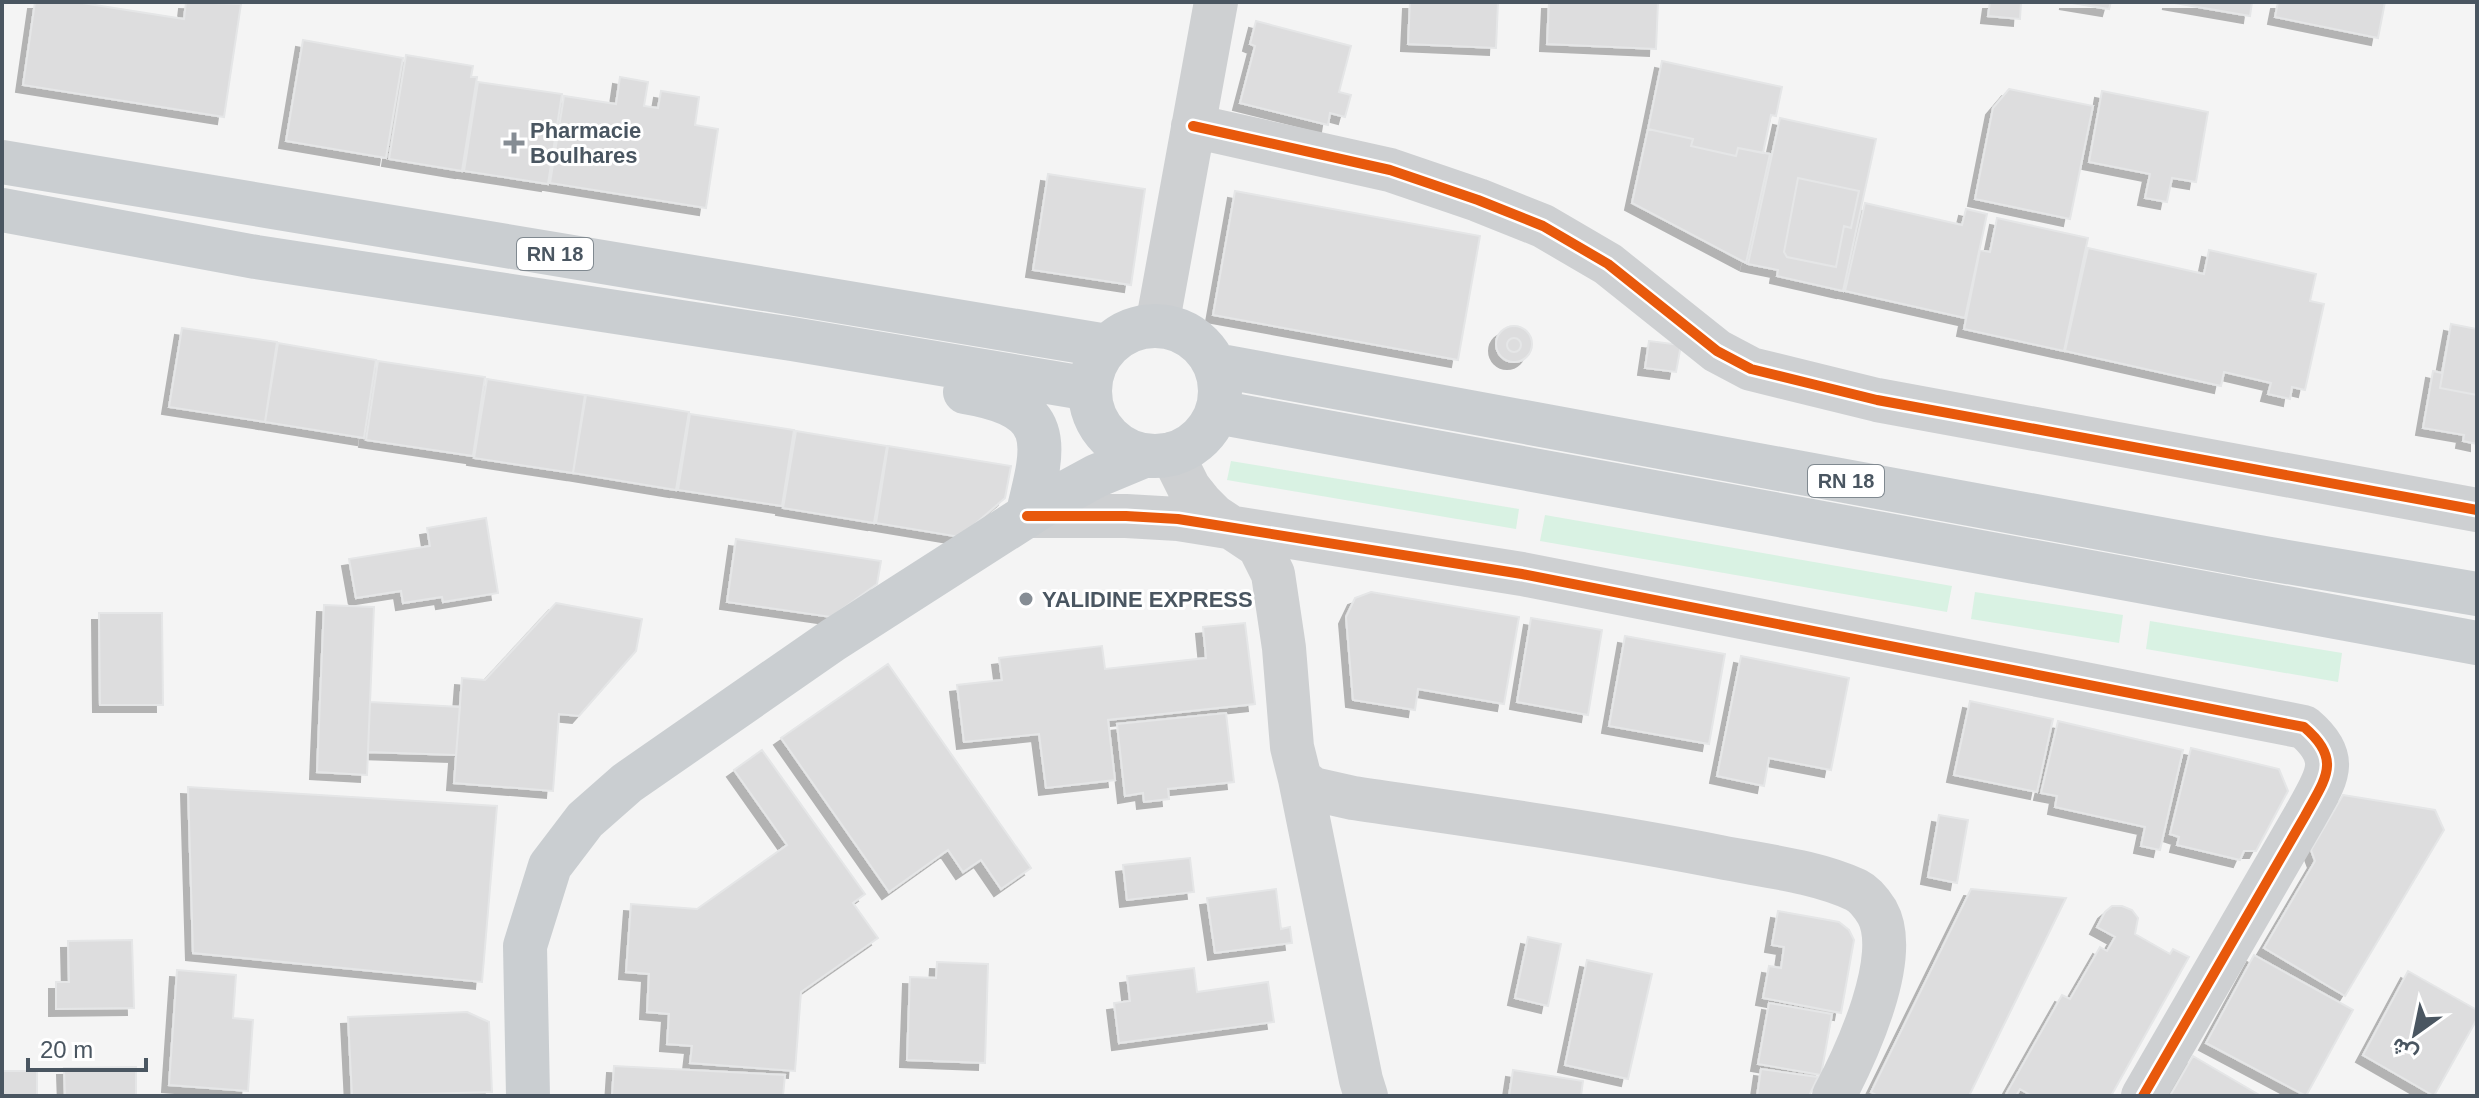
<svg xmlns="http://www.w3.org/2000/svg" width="2479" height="1098" font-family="Arial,Vazirmatn,sans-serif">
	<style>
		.green { fill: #d9f2e3 }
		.building { fill: #ddddde; stroke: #e5e6e7; stroke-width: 2; filter: url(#shadow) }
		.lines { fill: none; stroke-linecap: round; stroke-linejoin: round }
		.minor { stroke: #ced0d2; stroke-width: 44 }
		.major { stroke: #caced1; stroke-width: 44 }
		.cycleway-casing { stroke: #fff; stroke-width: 15 }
		.cycleway { stroke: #e8590c; stroke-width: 10 }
		.poi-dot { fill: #868d94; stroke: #fff; stroke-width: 3 }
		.labels { text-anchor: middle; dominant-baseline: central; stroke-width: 6; stroke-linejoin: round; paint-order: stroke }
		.shield { fill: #fff; stroke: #808990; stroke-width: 2 }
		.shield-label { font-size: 20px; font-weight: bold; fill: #4a5661 }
		.poi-label { font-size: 22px; font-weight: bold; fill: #4a5661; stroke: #fff; text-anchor: start }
	</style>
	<defs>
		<filter id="shadow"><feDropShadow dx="-7" dy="7" stdDeviation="0" flood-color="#0004"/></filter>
	</defs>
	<rect width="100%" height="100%" fill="#f4f4f4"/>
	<path class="green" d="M1231 461 1519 509 1516 529 1227 480Z
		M1545 515 1952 586 1947 612 1540 541Z
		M1975 592 2123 615 2119 643 1971 619Z
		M2150 621 2342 653 2338 682 2146 649Z"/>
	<path class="building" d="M35 2H76L184 19 186 2 241 4 224 117 23 85Z
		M1410 2H1498L1496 48 1408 44Z
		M1549 2H1658L1656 49 1547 44Z
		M1990 2H2021L2020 19 1988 16Z
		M2066 2H2111L2109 9Z
		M2169 2H2252L2250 16Z
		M2278 2H2385L2378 38 2275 17Z
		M1256 21 1351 46 1339 92 1351 95 1345 117 1330 113 1328 125 1240 103 1255 46 1250 44Z
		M303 40 403 58 386 158 286 141Z
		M406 55 473 66 471 77H477L462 171 389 159Z
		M1662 61 1782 87 1776 116 1771 115 1763 153 1738 148 1736 156 1691 146 1693 139 1648 129Z
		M620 77 648 82 644 106 658 108 661 91 699 97 695 125 718 129 706 208 550 183 564 96 616 104Z
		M478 82 562 94 548 184 464 171Z
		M2009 89 2093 106 2070 219 1975 199 1993 108Z
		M2102 91 2208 112 2196 182 2172 178 2167 202 2145 198 2150 174 2089 162Z
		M1780 118 1876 139 1843 291 1777 276 1778 270 1748 264Z
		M1648 129 1693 139 1691 146 1736 156 1738 148 1770 154 1746 263 1632 203Z
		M1048 174 1145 189 1131 285 1033 270Z
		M1798 178 1859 191 1851 228 1844 226 1836 267 1787 257 1784 252Z
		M1235 191 1480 236 1458 360 1213 315Z
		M1865 203 1962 225 1966 209 1987 214 1965 318 1845 291Z
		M1997 218 2088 238 2064 351 1964 329 1980 250 1990 252Z
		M2088 248 2204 274 2209 250 2316 274 2310 301 2324 304 2305 390 2292 387 2290 399 2268 394 2271 383 2224 372 2221 386 2065 351Z
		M2451 324 2477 329V444L2463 441 2464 435 2423 428 2433 371 2442 373Z
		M2451 324 2477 329V395L2440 388Z
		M1496 344a18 18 0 1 1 36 0a18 18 0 1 1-36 0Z
		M182 328 277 342 265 422 169 407Z
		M1507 345a7 7 0 1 1 14 0a7 7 0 1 1-14 0Z
		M1649 341 1681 345 1676 372 1645 368Z
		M278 343 376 360 364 438 265 422Z
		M378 361 485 377 473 456 366 440Z
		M487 379 585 395 573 473 474 458Z
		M586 395 689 412 676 490 573 473Z
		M690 414 794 430 782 506 678 490Z
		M796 431 887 446 874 523 783 508Z
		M888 446 1011 466 1005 498 960 537 876 523Z
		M486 518 498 593 443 602 442 597 403 603 401 591 356 598 349 559 430 546 427 528Z
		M736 539 881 561 877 584 831 617 727 602Z
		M1371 592 1519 617 1504 704 1418 689 1415 710 1353 700 1346 617 1355 598Z
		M556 603 642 619 636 651 579 716 559 714 553 791 454 783 462 678 485 680Z
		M324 605 374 607 367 775 317 772Z
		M99 613H162L163 705H100Z
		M1531 618 1602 630 1588 715 1517 702Z
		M1245 623 1255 704 1108 720 1115 780 1046 788 1039 734 964 742 957 685 1002 680 999 658 1102 646 1105 669 1206 658 1203 627Z
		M1625 636 1725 654 1709 744 1609 726Z
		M1741 656 1849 678 1831 770 1769 758 1764 786 1717 776Z
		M888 664 1031 868 1001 889 981 860 963 872 948 850 889 892 781 738Z
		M1970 701 2053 719 2037 792 1954 775Z
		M370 702 460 707 456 755 368 752Z
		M1226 713 1234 782 1168 789 1169 799 1144 802 1143 793 1125 796 1117 724Z
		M2058 721 2183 750 2160 850 2141 846 2145 827 2055 807 2057 796 2041 793Z
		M2191 748 2279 769 2288 791 2256 851H2244L2240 860 2177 845 2179 837 2170 834Z
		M762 750 865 894 853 903 878 938 801 992 795 1071 690 1063 692 1046 667 1044 669 1014 647 1012 649 974 626 972 631 904 697 909 787 845 734 770Z
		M188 787 497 806 482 982 193 953Z
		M2343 795 2435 810 2444 830 2345 996 2264 948 2315 861 2311 850Z
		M1939 815 1968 820 1957 883 1928 877Z
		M1190 858 1194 892 1127 900 1123 865Z
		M1276 889 1281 929 1290 927 1292 943 1215 953 1207 898Z
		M1971 889 2066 898 1969 1096H1878L1871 1092Z
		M2112 906H2122L2132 910 2138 918 2135 934 2170 954 2173 949 2189 957 2111 1096H2032L2020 1089 2016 1096H2010L2006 1094 2062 995 2070 999 2100 947 2107 951 2115 937 2097 927 2105 912Z
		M1778 911 1839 922 1849 930 1854 940 1841 1013 1763 998 1769 966 1781 968 1784 947 1772 945Z
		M1528 937 1561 944 1548 1006 1515 998Z
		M132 940 134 1008 56 1009V982H69L68 941Z
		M2254 955 2353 1010 2306 1096 2206 1043Z
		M1587 960 1652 974 1628 1079 1565 1065Z
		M937 962 988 964 985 1063 907 1060 910 977 936 978Z
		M1194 968 1197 992 1268 982 1274 1022 1119 1043 1114 1003 1130 1001 1127 976Z
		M177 970 236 975 233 1018 253 1020 248 1091 169 1085Z
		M2408 971 2477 1010V1019L2434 1096 2363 1055Z
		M1769 1003 1832 1014 1821 1075 1758 1064Z
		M467 1012 489 1022 492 1092 352 1096 348 1017Z
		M2193 1056 2261 1096H2170Z
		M614 1066 785 1075 783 1096H612Z
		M136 1067V1096H65L64 1068Z
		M1761 1069 1818 1077 1809 1096H1757Z
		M1513 1070 1583 1081 1581 1096H1509Z
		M2 1071H37V1096H2Z"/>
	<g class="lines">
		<path class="minor" d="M1193 126 1390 170 1478 200 1543 226 1608 264 1717 351 1751 369 1877 400 2477 510
			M1157 326 1216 2
			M1172 454 1189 488 1201 503 1214 516 1259 546 1273 574 1284 648 1292 747 1300 779 1313 789 1353 798C1476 816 1599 833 1720 857 1765 866 1815 871 1856 890 1864 894 1872 904 1877 912 1902 956 1856 1054 1834 1096
			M1027 516H1126L1178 519 1522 574 2304 727C2343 760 2325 779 2305 816L2143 1096
			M1300 779 1361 1080 1366 1096"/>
		<path class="major" d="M2 162 1107 346
			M2 210 256 257 792 339 1090 389
			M1090 391a65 65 0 1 1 130 0a65 65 0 1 1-130 0Z
			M1215 365 2258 557 2477 594
			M965 392C1055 407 1046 441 1027 516
			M1217 412 2477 643
			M528 1096 525 946 550 866 585 820 627 783 833 640 1050 501 1096 476 1144 456"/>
		<g class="cycleway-casing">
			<path id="cycleway" d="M1193 126 1390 170 1478 200 1543 226 1608 264 1717 351 1751 369 1877 400 2477 510
				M1027 516H1126L1178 519 1522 574 2304 727C2343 760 2325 779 2305 816L2143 1096"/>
		</g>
		<use href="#cycleway" class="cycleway"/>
	</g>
	<g class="poi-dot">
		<path d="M510 131h8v8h8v8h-8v8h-8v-8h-8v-8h8z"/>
		<circle cx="1026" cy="599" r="8"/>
	</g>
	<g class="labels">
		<g class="shield">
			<rect x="517" y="238" width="76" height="32" rx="6"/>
			<rect x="1808" y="465" width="76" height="32" rx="6"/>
		</g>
		<g class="shield-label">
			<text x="555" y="254">RN 18</text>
			<text x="1846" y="481">RN 18</text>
		</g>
		<g class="poi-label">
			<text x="530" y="130">Pharmacie<tspan x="530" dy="25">Boulhares</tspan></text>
			<text x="1042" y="599">YALIDINE EXPRESS</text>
		</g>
	</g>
	<rect width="2479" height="1098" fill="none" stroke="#4a5661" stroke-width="8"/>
	<g transform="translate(2415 1034) rotate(213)" stroke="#ffffff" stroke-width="6" paint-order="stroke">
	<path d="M0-6L14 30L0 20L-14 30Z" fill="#4a5661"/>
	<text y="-12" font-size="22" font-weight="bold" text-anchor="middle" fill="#4a5661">ش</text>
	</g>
	<path d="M28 1058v12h118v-12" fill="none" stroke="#4a5661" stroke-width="4"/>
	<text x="40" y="1058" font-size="24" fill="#4a5661" stroke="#ffffff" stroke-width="6" paint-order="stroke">20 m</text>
</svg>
